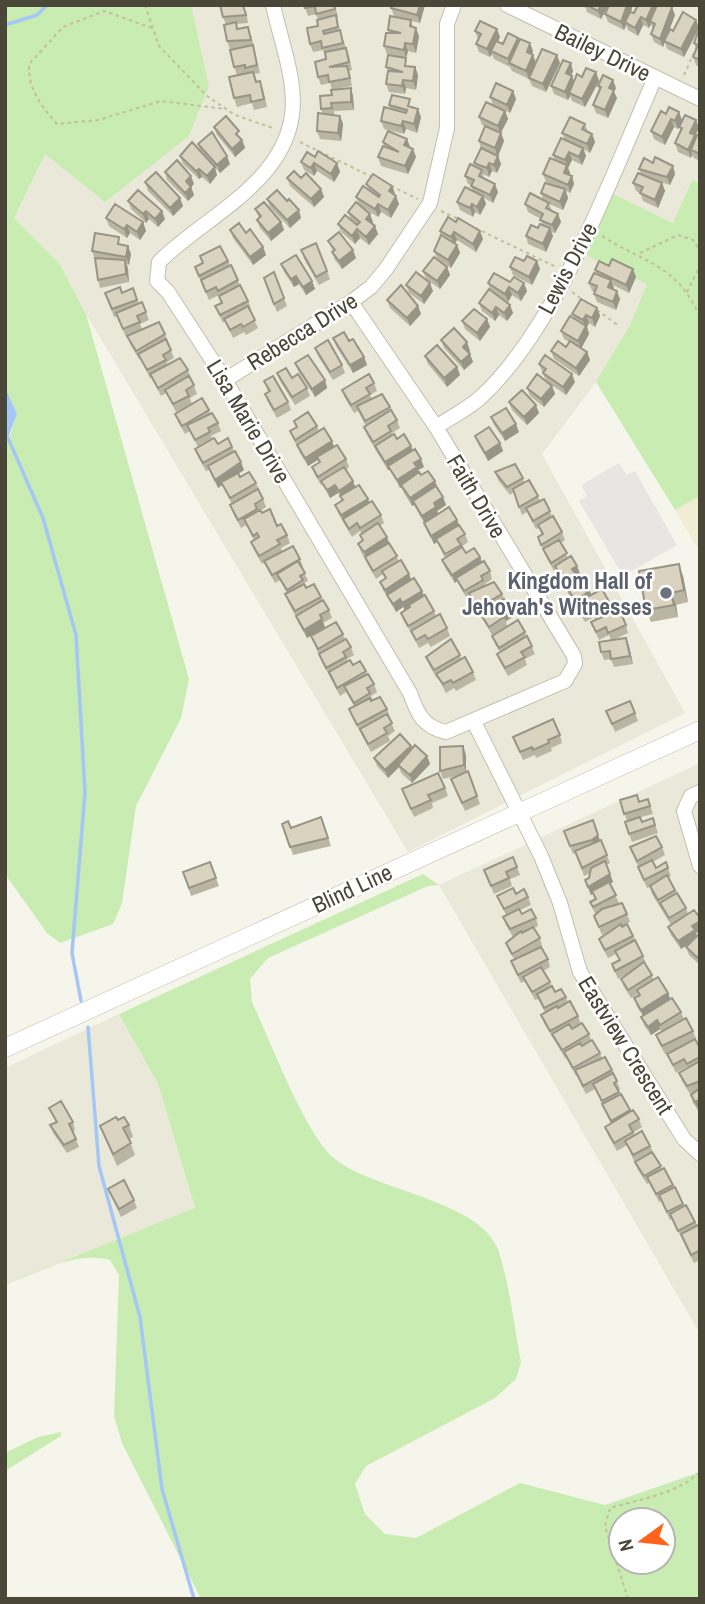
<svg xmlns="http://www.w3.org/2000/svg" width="705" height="1604" font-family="'Archivo Narrow',sans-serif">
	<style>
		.residential { fill: #eae8d9 }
		.education { fill: #f0edd4 }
		.green { fill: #c8ecb2; fill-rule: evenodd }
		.parking { fill: #e8e6e2 }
		.water { fill: #a5c7f5 }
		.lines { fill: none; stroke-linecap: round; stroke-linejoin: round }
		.stream { stroke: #a5c7f5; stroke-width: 3.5 }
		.minor-casing { stroke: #c2bfac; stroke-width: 16 }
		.tertiary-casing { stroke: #c2bfac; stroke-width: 19 }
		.path { stroke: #c5be9d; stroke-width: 2; stroke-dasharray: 3.5 3.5; stroke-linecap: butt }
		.minor { stroke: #fff; stroke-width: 14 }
		.tertiary { stroke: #fff; stroke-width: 18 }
		.wall { fill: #bbb5a4 }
		.shaded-wall { fill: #989486 }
		.building { fill: #d9d3bf; stroke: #989486; stroke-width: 2 }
		.worship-dot { fill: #6b7280; stroke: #fff; stroke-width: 2.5 }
		.labels { text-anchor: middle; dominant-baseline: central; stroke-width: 5; stroke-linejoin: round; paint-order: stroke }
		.street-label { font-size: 23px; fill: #4b4738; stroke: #fff }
		.worship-label { font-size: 23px; font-weight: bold; fill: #5b616d; stroke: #fff; text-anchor: end }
	</style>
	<rect width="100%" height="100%" fill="#f6f5eb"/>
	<path class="residential" d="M191 5H700V184L691 181 674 223 611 194 648 284 630 325 596 382 542 454 685 713 408 852 86 314 59 263 14 218 45 153 189 136 209 86Z
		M700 763V1334L439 885Z
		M119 1014 158 1084 195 1209 5 1285V1068Z"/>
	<path class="education" d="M700 496V552L675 510Z"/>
	<path class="green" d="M5 5H191L209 86 189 136 105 202 45 154 14 218 59 263 86 314 189 679 181 718 136 806 122 903 113 924 60 943 47 933 5 874V438H9L17 414 5 387Z
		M692 180 700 184V496L675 510 596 382 630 325 647 284 584 254 611 193 673 223Z
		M423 874 439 885 428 886 268 958 250 979 252 1002C270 1040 306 1137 336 1160 376 1191 483 1201 499 1252 510 1287 514 1326 521 1362L516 1379 495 1398 366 1466 355 1484 365 1514 385 1534 416 1538 520 1483 605 1505 700 1472V1599H201L122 1443 114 1416 119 1275 110 1260C75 1251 37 1272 5 1285L195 1208 158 1084 119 1014ZM663 1520V1562H621V1520Z
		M61 1432V1436L5 1471V1453L38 1437Z"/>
	<path class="parking" d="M619 463 627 475 635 471 677 545 623 576 579 501 587 496 581 485Z"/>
	<path class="water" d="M5 387 17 414 8 438H5Z"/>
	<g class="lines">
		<path class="stream" d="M5 25 37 15 47 5
			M8 438 43 518 76 635 85 792 72 953 81 1001
			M88 1027 99 1166 140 1317 162 1489 194 1599"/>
		<g class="minor-casing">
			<path id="minor" d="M273 5C280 39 297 81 292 115 283 184 203 218 159 262L157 281 168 292 225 380 410 693C417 713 423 727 446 732L565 681 575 664 574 656 436 427 351 302
				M507 5 700 99
				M225 380 351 302 371 287 386 269 430 203 447 128V24L454 5
				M436 427C451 417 468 409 481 397 559 325 612 174 655 78
				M474 722 541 856 560 903 580 972 684 1139 700 1154
				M700 792 691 796 684 811 700 866"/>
		</g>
		<g class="tertiary-casing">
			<path id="tertiary" d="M5 1048 700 730"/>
		</g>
		<path class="path" d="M145 5 159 46 207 96 235 115 273 128
			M152 28 104 11 63 27 29 64C28 89 41 106 57 124L98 120 161 101 225 109
			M684 75 696 48
			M300 142 370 176
			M391 186 418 199
			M441 211 458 219
			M463 222 556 267
			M602 236C644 263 677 264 700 317
			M640 253 678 235 693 240 700 251
			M572 292 587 303
			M687 292 700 266
			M597 310 619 326
			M628 1599 605 1526 610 1508C640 1499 677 1494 700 1472"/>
		<use href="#minor" class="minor"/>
		<use href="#tertiary" class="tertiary"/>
	</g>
	<path class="wall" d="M304 5H335L338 17 336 18 346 48 349 56 352 70 349 71 352 86 335 89 351 88 353 96 354 110 334 111V115L340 116 343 124 341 141 320 139 317 131 323 114 321 109 332 95V89L330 83 321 85 318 77 326 59 323 50 313 52 310 44 318 26V19L316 14 308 16Z
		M391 5H425L420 23 411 21 413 27 419 36 416 53 408 51 406 58 387 54 384 46 389 33 388 30 407 20 394 16 391 8Z
		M580 5H633L631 12 634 13 675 15 668 32 696 20 699 28 684 57 667 49 665 42 663 47 654 42 651 34 653 30 651 24 649 28 643 25 638 36 628 30 626 25 624 30 608 22 605 14 607 8 601 19 587 12 586 8Z
		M246 11 248 23 236 24 238 29 251 35 260 73 254 74 257 82 263 89 267 107 254 110 252 103 237 107 234 98 237 75 234 67 235 49H230L227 41 226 25 223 17Z
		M475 31 500 37 498 41 503 44 518 38 519 42 533 51 532 54 536 62 560 63 546 92 532 86 529 79 512 71 510 67 494 59 492 54 490 57 479 52 476 44 478 39Z
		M700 32V67L696 65 693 57 696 50 694 43Z
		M409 66 415 67 418 75 416 90 406 88 405 94 389 92 386 84 388 71 386 67Z
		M573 71 571 75 574 81 596 72 599 81 585 107 572 101 570 96 568 100 554 94 551 86Z
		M598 86 616 88 614 92 617 98 608 118 596 113 593 105 599 90Z
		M513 91 516 99 510 113 498 107 505 111 508 119 501 133 504 141 498 156 501 164 497 173 492 171 489 177 483 174 484 179 498 192 493 203 484 198 486 204 480 215 475 212 473 217 460 210 457 202 473 191 471 185 468 184 465 176 476 167 474 163 481 149 479 141 485 126 482 125 479 117 493 105 490 97Z
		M389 105 413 108 421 117 417 133 406 129 404 134 384 129 381 121 390 109Z
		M666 114 682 120 699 128 695 136 696 138 700 136V161L694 158 692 155 691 158 678 152 675 143 681 132 679 127 678 129 674 127 665 145 654 139 651 131Z
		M585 124 588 132 592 134 595 142 590 153 583 149 586 156 582 165 572 160 568 168 570 173 569 175 572 176 574 184 570 193 566 191 568 198 563 210 549 204 552 211 558 214 561 222 555 233 551 232 553 236 546 252 528 244 526 236 542 225 541 219 528 212 525 204 543 200 541 193 552 185 546 182 543 174 555 160 553 155 565 140 562 133Z
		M214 127 242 139 245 148 235 157 217 135Z
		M407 139 410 148 416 157 408 174 381 166 378 157 384 146 383 142Z
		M198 144 230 164 220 173 201 152Z
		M180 156 217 175 210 184 202 177 199 179 183 164Z
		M315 157 337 163 340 172 334 182 317 171 314 176 304 170 301 162Z
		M653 163 673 166 675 174 670 185 658 181 662 183 665 191 658 208 643 201 640 193 636 191 633 183 641 174 639 169Z
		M165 172 194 184 191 187 194 195 188 201 167 180Z
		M287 178H301L321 189 324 197 314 207 290 186Z
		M145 182 180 198 183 206 173 216 148 191Z
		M366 184 392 186 395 194 394 195 399 204 391 218 381 212 378 217 359 205 356 197 369 190Z
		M267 199 301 218 290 228 270 207Z
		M128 201 165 219 158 227 149 219 146 223 131 209Z
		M255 209 281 222 284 230 271 241 260 228 257 220 259 218Z
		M348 212 373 222 372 224 378 234 369 245 360 238 355 244 341 232 338 224 351 220Z
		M448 217 483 239 476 252 457 240 455 244 457 245 460 253 451 268 438 260 447 267 450 275 440 289 426 279 423 271 437 259 434 251 441 235 440 231Z
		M106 218 143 222 146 231 140 240 130 233 127 238 109 226Z
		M230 230 263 247 266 255 253 265 233 238Z
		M328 241 356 258 342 269 335 260 332 252 333 251Z
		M316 243 330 279 319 285 304 259 301 250Z
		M122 245 128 246 131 254 129 265 126 264 129 282 100 288 98 280 95 259 92 251Z
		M200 256 228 261 248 301 251 309 249 310 258 328 246 335 244 332 233 338 225 321 223 323 215 306 221 303 219 295 209 300 198 275 195 267 203 263Z
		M524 261H537L540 269 532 285 513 275 510 267Z
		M281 264 312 281 315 289 306 295 299 284 294 287 284 272Z
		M595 270 636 277 629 293 613 285V289L620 299 616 310 597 302 594 294V292L592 291 589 283 596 274Z
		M274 272 287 306 277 312 264 278Z
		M510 282 527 291 521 301 512 295 508 302 497 295 510 305 513 313 507 321 499 315 495 321 482 311 479 303 490 290 488 283Z
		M406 285 433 291 424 304 409 293Z
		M133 288 139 304 142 302 149 320 140 324 142 329 165 334 168 342H167L174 358 167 362V364L188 370 197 394 190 398 192 404 176 412 166 393 161 396 151 377 150 378 140 358 139 359 130 344 128 337H126L117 316 114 317 105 293H122Z
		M387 300 418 306 421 314 410 326 390 308Z
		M597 308 600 316 595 327 589 323 587 327 589 334 581 348 587 352 590 360 579 376 554 359 551 351 566 347 569 342 564 339 561 331 574 319 572 314Z
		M487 319 490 327 480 341 465 329 462 321Z
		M333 338 349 341 364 357 367 365 353 373 336 346Z
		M441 340 470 351 468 353 473 362 464 370 444 348Z
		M315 348 342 365 345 373 333 380 318 356Z
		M425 356 457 367 460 375 447 387 428 364Z
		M295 363 325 380 327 388 315 397 298 371Z
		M539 364 575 382 566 395 546 381Z
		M277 373 292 378 307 388 310 396 295 405 280 381Z
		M264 381 288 402 291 410 277 418 268 402 265 394 268 392Z
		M374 383 377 391 370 395 372 399 390 407 397 420 400 428 392 433V435L413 450 424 467 418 470 419 472 437 487 446 505 437 511 438 514 457 520 459 525 465 534 468 542 461 547 462 548 466 553 480 557 482 562 490 571 492 579 485 584 486 586 502 594 513 617 506 621 507 626 492 635 470 598 467 599 457 581 455 583 445 568 442 560 445 558 437 542 434 544 427 531 424 523 414 505 412 506 404 493 401 487 400 488 390 469 388 470 378 454 367 435 364 427 366 426 358 411 354 413 345 398 342 390Z
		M552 386 555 394 544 407 530 396 527 388Z
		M509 402 539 413 527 425 512 410Z
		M209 410 210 414 218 423 221 431 211 436 213 439 218 444 232 447 244 470 239 473 240 477 256 483 263 499 266 507 260 511 287 535 290 543 281 548 282 551 300 559 303 567H302L308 581 304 583 306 588 321 597 329 610 332 618 323 623 325 627 307 638 299 624 296 617 288 602 285 594 287 593 280 580 275 583 264 563 262 564 254 550 251 542 254 540 246 525 241 528 233 513 230 505 232 504 222 485 218 488 209 470 206 471 198 457 195 449 198 447 190 431 185 434 178 422 175 414Z
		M491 417 519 432 505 441 494 425Z
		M294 421 317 426 319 431 346 459 349 467 346 470 355 487 368 499 369 503 381 515 384 523 380 526 399 561 411 580 422 591 424 596 434 611 436 616 447 628 450 636 431 647 428 643 419 648 412 634 404 621 401 613 405 611 403 607 396 612 383 590 380 582 385 578 383 574 376 579 361 552 358 544 362 541 360 535 362 534 360 531 352 537 338 513 335 505 342 501 341 497 338 493 330 498 322 484 321 485 315 475 312 467 319 462 318 460 308 466 300 453 290 431 296 427Z
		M475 436 500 443 503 451 488 461 478 444Z
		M495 472 523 478 524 483 538 496 540 501 550 511 552 517 562 532 565 540 561 543 568 558 577 566 580 574 576 576 577 578 588 586 591 594 611 605 613 612 626 625 628 633 613 640 626 638 629 646 633 664 614 667 611 659 604 660 601 652 611 640 609 635 599 640 591 622 596 620 594 617 585 622 568 593 556 569 554 571 546 557 538 537 542 535 539 528 536 529 527 512 522 515 514 492 510 495 498 480Z
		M683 576 688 602 676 605 678 617 651 622 646 610Z
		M525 632 535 654 525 659 527 665 508 676 500 662 497 654 500 652 495 644 492 636Z
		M343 634 345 639 351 647 354 655 347 659 348 661 366 671 374 684 377 692 371 696 373 701 387 709 390 717 389 718 395 731 388 736 390 741 371 752 352 717 349 709 354 706 346 692 340 696 322 662 311 636Z
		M460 655 461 659 473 672 476 680 456 691 454 688 446 693 438 678H437L429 665 426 657Z
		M606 711 635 713 638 721 615 732Z
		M560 735 562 743 551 748 552 751 536 758 535 755 523 760 513 737Z
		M412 749 427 756 430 764 412 783 401 773 399 767 388 778 377 766 374 758Z
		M466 755V772L468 771 480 804 465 811 451 779 460 775 443 779 440 771Z
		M445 788 448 796 432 803 433 808 414 817 402 789Z
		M648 799 653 814 641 817 642 822 653 818 658 833 632 842 625 822 627 821 620 800 639 802Z
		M321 817 331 846 293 855 282 824 291 828Z
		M564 831 601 840 610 863 606 865 613 882 610 884 619 903 614 905 627 914 630 922 622 926 633 936 643 956 646 964H645L654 980 668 993 670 999 681 1012 684 1019 693 1031 696 1039 695 1040 700 1048V1109L698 1110 693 1103 691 1095 694 1093 690 1094 682 1081 679 1073 687 1068V1067L676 1073 667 1054 677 1048 665 1054 659 1043 656 1035 662 1032 660 1029 651 1035 644 1025 641 1017 643 1016 637 1007 634 998 639 995 638 994 631 998 624 987 621 979 630 972 618 979 612 964 619 960 616 954 608 958 602 947 599 939 610 932 602 935 594 916 595 914 590 902 595 900 593 894 591 895 585 880 589 878 590 873 584 876 576 853 573 854Z
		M630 847H662L665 855 653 862 656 868H668L671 876 668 877 686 908 688 914 700 918V931L696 933 697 936 700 933V965L689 955 686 947 690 943 681 949 671 935 668 927 671 925 652 894 650 887 647 888Z
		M513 857 520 875 510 879 512 886 494 894 484 870Z
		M210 862 219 886 191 896 183 872Z
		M516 894 528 897 531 905 520 910 522 914 536 918 538 926 534 928 540 938 542 946 538 949 548 959 550 967 543 971 552 986 555 992 566 997 568 1003 578 1016 581 1024 589 1034 591 1040 600 1053 602 1058 612 1070 620 1089 618 1090 620 1095 621 1094 630 1112 639 1119 642 1127 634 1132 635 1135 650 1146 662 1169 664 1168 684 1206 700 1229V1260L694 1263 672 1219 670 1220 661 1201 659 1202 649 1183 647 1184 638 1170 627 1145 617 1151 608 1135 605 1127 611 1123 595 1089 586 1094 577 1076H576L566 1058H565L544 1023 541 1015 545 1012 538 999 535 1000 525 981 521 983 514 969 511 961 514 959 509 951 506 943 513 937 506 925 503 917 506 915 497 896Z
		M49 1108 73 1122 75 1130 73 1132 79 1147 67 1153 53 1133 50 1125 56 1122Z
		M118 1120 129 1125 133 1137 129 1139 135 1155 117 1166 100 1126Z
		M108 1189 134 1200 137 1208 121 1217Z"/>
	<path class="shaded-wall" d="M420 5H425L420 23 417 15Z
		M601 5H606L607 8 601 19 598 11Z
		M627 5H633L627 23 625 22 626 25 624 30 621 22Z
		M653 5H660L650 21 651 24 649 28 646 20Z
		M672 7 675 15 663 47 660 39Z
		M641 17 643 25 638 36 635 28Z
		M696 20 699 28 684 57 681 49Z
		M416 28 419 36 416 53 413 44Z
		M497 29 500 37 493 52 491 51 492 54 490 57 487 49Z
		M518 38 521 46 510 64 508 59Z
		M405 43 408 51 406 58 404 50Z
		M530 43 533 51 530 60 527 52Z
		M533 55 536 63 529 79 526 71Z
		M557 55 560 63 546 92 543 84Z
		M571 63 573 71 569 81 566 73Z
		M415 67 418 75 416 90 413 81Z
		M596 72 599 81 585 107 582 99Z
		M572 76 575 84 569 93 570 96 568 100 565 92Z
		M403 80 406 88 405 94 402 86Z
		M613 80 616 88 614 92 617 98 608 118 605 110 609 88Z
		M351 88 353 96 354 110 351 102Z
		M513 91 516 99 510 113 507 105Z
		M418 109 421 117 417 133 414 124Z
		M505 111 508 119 500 134 498 126Z
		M679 112 682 120 678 129 675 121Z
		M340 116 343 124 341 141 338 133Z
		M671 119 674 127 665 145 662 137Z
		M696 120 699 128 695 136 698 143 691 150 692 155 691 158 688 150 690 133Z
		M403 121 406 129 404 134 401 126Z
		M501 133 504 141 498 156 501 164 497 173 494 165 497 156 495 148Z
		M592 134 595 142 590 153 587 144Z
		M407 139 410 147 407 153 404 145Z
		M242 140 245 148 235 157 232 149Z
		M583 148 586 156 582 165 579 157Z
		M413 149 416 157 408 174 405 166Z
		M569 152 572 160 568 168 570 173 566 181 564 173 567 165 565 160Z
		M227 156 230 164 220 173 217 165Z
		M314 163 317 171 314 176 311 168Z
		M337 163 340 172 334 182 331 174Z
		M489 163 492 171 489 177 487 168Z
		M673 166 675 174 670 185 667 177Z
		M215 167 217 175 210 184 207 176Z
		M199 169 202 177 199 179 196 171Z
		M191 176 194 184 188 189 186 181Z
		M572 176 574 184 570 193 568 185Z
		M662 183 665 191 658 208 655 200Z
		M495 184 498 192 493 203 490 195Z
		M392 186 395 194 392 199 389 191Z
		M191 187 194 195 188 201 185 193Z
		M321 189 324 197 314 207 311 199Z
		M565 189 568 198 563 210 560 202Z
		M396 196 399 204 391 218 388 210Z
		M483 196 486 204 480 215 477 207Z
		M180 198 183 206 173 216 170 208Z
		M378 204 381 212 378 217 375 209Z
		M472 204 475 212 473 217 470 208Z
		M299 210 301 218 290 228 287 220Z
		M146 211 149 219 146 223 143 214Z
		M162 211 165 219 158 227 155 219Z
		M370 214 373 222 369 227 366 219Z
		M558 214 561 222 555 233 552 225Z
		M143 222 146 231 140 240 137 232Z
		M281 222 284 230 271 241 268 233Z
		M127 225 130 233 127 238 124 229Z
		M375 226 378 234 369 245 366 237Z
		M550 228 553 236 546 252 543 244Z
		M357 229 360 238 355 244 352 236Z
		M480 231 483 239 476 252 473 244Z
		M454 232 457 240 454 245 451 237Z
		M457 245 460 253 451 268 448 260Z
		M128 246 131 254 129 265 126 257Z
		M263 247 266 255 253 265 250 257Z
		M353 250 356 258 342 269 339 261Z
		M125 260 128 268 129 282 126 274Z
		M537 261 540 269 532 285 529 277Z
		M447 267 450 275 440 289 437 281Z
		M633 269 636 277 629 293 626 285Z
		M296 276 299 284 294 287 291 279Z
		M611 280 614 288 611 295 608 287Z
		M312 281 315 289 306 295 303 287Z
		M430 283 433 291 424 304 421 296Z
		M524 283 527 291 521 301 518 293Z
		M509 287 512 295 508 302 505 294Z
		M617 291 620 299 616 310 613 302Z
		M510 305 513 313 507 321 504 313Z
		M418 306 421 314 410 326 407 318Z
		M496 307 499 315 495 321 492 313Z
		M597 308 600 316 595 327 592 318Z
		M586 315 589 323 587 327 589 334 581 349 578 341 585 328 583 320Z
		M487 319 490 327 480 341 477 333Z
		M467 342 470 351 466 355 463 347Z
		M587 352 590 360 579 376 576 368Z
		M470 354 473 362 464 370 461 362Z
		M364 357 367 365 353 373 350 365Z
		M457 367 460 375 447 387 444 378Z
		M572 374 575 382 566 395 563 387Z
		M325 380 327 388 315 397 312 389Z
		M552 386 555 394 544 407 541 399Z
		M536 405 539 413 527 425 524 417Z
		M516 424 519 432 505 441 502 433Z
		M332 441 335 449 308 466 305 458Z
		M500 443 503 451 488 461 485 453Z
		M411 446 414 454 388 466 390 469 388 470 385 462Z
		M421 459 424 467 418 470 420 475 400 488 397 480 414 463Z
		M241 462 244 470 218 488 215 480Z
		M353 481 356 489 342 499 339 491Z
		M435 481 438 489 413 501 414 505 412 506 410 498Z
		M335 485 338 493 330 498 327 490Z
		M443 497 446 505 437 511 439 515 425 524 422 516 434 503Z
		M368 499 371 507 343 519 344 523 341 515Z
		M457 520 460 528 434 544 431 536Z
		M387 537 390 545 367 561 364 552Z
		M480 557 483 565 456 578 457 581 455 583 452 575Z
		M679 564 683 576 688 602 684 590Z
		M577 566 580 574 576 576 572 569Z
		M409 574 412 582 388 598 385 590Z
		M588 586 591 594 576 603 578 608 575 600 584 589Z
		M422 591 425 599 405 611 402 603Z
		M671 593 676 605 678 617 674 605Z
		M400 599 403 607 396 612 393 604Z
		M510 609 513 617 506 621 502 614Z
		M322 619 325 627 307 638 304 630Z
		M626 638 629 646 633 664 630 656Z
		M411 746 414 754 398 765 399 767 388 778 385 770Z
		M463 746 466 755V773L464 765Z
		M427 756 430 764 412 783 410 775Z
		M598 835 601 843 595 848 592 840Z
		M610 874 613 882 591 895 588 887Z
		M700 921V931L696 933 697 938 681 949 678 941 692 926Z
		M668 993 671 1001 644 1018 641 1010Z
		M657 1020 660 1029 651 1035 648 1027Z
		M700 1099V1109L698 1110 695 1102Z"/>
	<path class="building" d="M220 5H243L246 15 223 17Z
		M304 5H334L335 9 316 14 315 6 305 8Z
		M391 5H420L417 15 391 8Z
		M587 5H601L598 11Z
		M609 5H627L621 22 605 14Z
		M638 5H653L646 20 641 17 635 28 625 22 630 12 634 13Z
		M657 5H668L672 7 660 39 651 34 655 24 650 21Z
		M683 12 696 20 681 49 664 41 670 29 673 31Z
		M336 15 338 27 323 31 324 34 340 30 343 43 322 48 321 41 310 44 307 28 318 26 317 20Z
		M390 16 411 20 410 26 416 28 413 44 405 43 404 50 384 46 386 33H401L388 30Z
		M480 21 497 29 487 49 476 44 481 34 475 31Z
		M236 22 237 29 248 27 251 40 227 41 224 25Z
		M698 32H700V60L693 57 698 45 694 43Z
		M508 33 518 38 508 59 491 51 496 41 503 44Z
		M520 39 530 43 527 52 533 55 526 71 509 63Z
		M253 45 257 65 245 68V65L234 67 230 50Z
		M346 48 349 62 329 67 347 66 350 78 329 82 328 75 318 77 315 62 326 59 325 52Z
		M542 49 557 55 543 84 529 78Z
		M388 55 406 58 405 66 415 67 413 81 403 80 402 86 386 84 388 71 403 72 386 67Z
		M563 60 571 63 566 73 572 76 565 92 551 86Z
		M586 68 596 72 582 99 569 93 577 74 582 77Z
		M253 72 256 82 260 81 264 99 251 102 250 95 234 98 229 77Z
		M603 75 613 80 609 88 614 90 605 110 593 105 601 87 598 86Z
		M496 83 513 91 507 105 490 97Z
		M351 88V102L331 103 332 108 321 109 320 96 332 95 331 90Z
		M392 95 410 99 408 106 418 109 414 124 403 121 401 126 381 121 384 107 406 113 407 110 389 105Z
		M486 102 505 111 498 126 479 117Z
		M669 107 679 112 675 121 671 119 662 137 651 131 661 111 666 114Z
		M318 113 340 116 338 133 317 131Z
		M685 115 696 120 690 133 695 135 688 150 675 143 682 128 679 127Z
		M226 116 239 131 236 134 242 140 232 149 214 127Z
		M570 117 585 124 582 129 592 134 587 144 562 133Z
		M485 126 501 133 495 148 479 141Z
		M388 131 407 139 404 145 413 149 405 166 378 157 383 146 399 152 383 142Z
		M212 132 227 156 217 165 198 144Z
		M697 135 700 136V154L691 150Z
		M561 138 583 148 579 157 569 152 565 160 553 155Z
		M192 142 215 167 207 176 199 169 196 171 180 156Z
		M481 148 498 156 494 165 489 163 487 168 474 163Z
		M318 151 337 163 331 174 314 163 311 168 301 162 307 152 315 157Z
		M655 157 673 166 667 177 639 169 644 158 653 163Z
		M550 158 567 165 564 173 572 176 568 185 543 174Z
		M177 160 191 176 186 181 191 187 185 193 165 172Z
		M470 164 482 170 479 176 495 184 490 195 471 186 474 180 465 176Z
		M294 171 301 178 306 173 321 189 311 199 287 178Z
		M156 172 180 198 170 208 145 182Z
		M638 173 662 183 655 200 640 193 643 187 633 183Z
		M373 174 392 186 389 191 396 196 388 210 378 204 375 209 356 197 363 186 379 197 380 195 366 184Z
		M545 183 565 189 560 202 541 193Z
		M465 187 483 196 477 207 472 204 470 208 457 202Z
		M138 190 162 211 155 219 146 211 143 214 128 201Z
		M277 190 287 201 289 199 299 210 287 220 267 199Z
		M530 193 549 203 546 208 558 214 552 225 540 220 543 214 525 204Z
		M264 202 281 222 268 233 257 220 261 216 255 209Z
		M356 202 370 214 366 219 375 226 366 237 357 229 352 236 338 224 345 215 357 225 360 222 348 212Z
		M115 204 143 222 137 232 127 225 124 229 106 218Z
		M448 217 456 222 458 218 480 231 473 244 454 232 451 237 440 231Z
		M239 223 246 233 250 229 263 247 250 257 230 230Z
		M540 224 550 228 543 244 526 236 531 225 538 228Z
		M339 232 353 250 339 261 332 252 335 250 328 241Z
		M95 233 119 237 118 244 128 246 126 257 92 251Z
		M441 235 457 245 448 260 434 251Z
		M316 243 327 271 316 277 301 250Z
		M220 246 228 261 199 276 195 267 203 263 200 256Z
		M296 255 312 281 303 287 296 276 291 279 281 264Z
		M527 256 537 261 529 277 510 267 515 257 524 261Z
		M434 257 447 267 437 281 423 271Z
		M95 258 125 260 126 274 98 280Z
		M612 259 633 269 626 285 595 270 599 261 609 266Z
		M231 265 238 280 218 291 216 287 206 292 201 280Z
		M274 272 284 298 274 304 264 278Z
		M416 272 430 283 421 296 406 285Z
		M494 273 510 282 514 277 524 283 518 293 509 287 505 294 488 283Z
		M594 273 611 280 608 287 617 291 613 302 594 294 597 286 589 283Z
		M240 285 248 301 220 315 215 306 222 303 219 296Z
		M401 285 418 306 407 318 387 300Z
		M120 287 122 293 133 288 137 300 112 309 105 293Z
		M489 289 510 305 504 313 496 307 492 313 479 303Z
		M581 299 597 308 592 318 586 315 583 320 572 314Z
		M142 302 146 312 137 316 140 322 123 329 116 313Z
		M248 306 255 320 243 327 241 324 230 330 224 319Z
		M474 309 487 319 477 333 462 321Z
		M570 316 586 326 578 341 561 331Z
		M159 322 165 334 136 351 127 336Z
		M454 328 467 342 463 347 470 354 461 362 441 340Z
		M344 332 349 341 353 339 364 357 350 365 333 338Z
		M166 339 171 350 163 355 166 360 147 370 138 354Z
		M328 340 342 365 330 372 315 348Z
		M558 341 566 347 570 341 587 352 576 368 551 351Z
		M437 345 457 367 444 378 425 356Z
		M308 355 325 380 312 389 295 363Z
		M545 355 572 374 563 387 543 373 546 369 539 364Z
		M180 358 188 370 158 388 150 374Z
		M286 368 292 378 298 374 307 388 292 397 277 373Z
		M369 374 374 383 366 388 370 394 351 405 342 390Z
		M537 374 552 386 541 399 527 388Z
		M189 376 194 385 186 390 189 396 173 404 165 390Z
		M273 376 288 402 274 410 265 394 270 391 264 381Z
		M522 390 536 405 524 417 509 402Z
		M382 394 390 407 365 421 357 406Z
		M202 398 209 410 182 426 175 414Z
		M506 408 516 424 502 433 491 417Z
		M391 410 397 420 388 426 391 431 373 442 364 427Z
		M308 412 317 426 295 440 290 431 297 427 294 421Z
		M212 413 218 423 208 428 210 432 195 440 187 425Z
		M489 427 500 443 485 453 475 436Z
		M324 428 332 441 305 458 297 445Z
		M394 434 397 439 404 434 411 446 385 462 375 446Z
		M214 438 218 444 228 438 232 447 203 463 195 449Z
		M337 445 346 459 318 477 312 467 320 462 317 457Z
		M415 449 421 459 414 463 417 467 397 480 388 466Z
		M235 451 241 462 215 480 208 466Z
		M515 464 523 478 507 487 495 472Z
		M344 467 353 481 339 491 335 485 327 490 321 481Z
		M428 471 435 481 410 498 401 485 419 472 421 475Z
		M249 472 256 483 230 498 221 482 238 473 240 477Z
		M529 480 538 496 519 507 513 489Z
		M359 485 368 499 341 515 335 505 343 500 340 496Z
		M436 486 443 497 434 503 436 507 422 516 413 501Z
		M258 489 263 499 255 504 257 509 238 520 230 505Z
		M544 499 550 511 533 521 526 508Z
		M372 501 381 515 360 528 357 523 349 529 343 519Z
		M449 507 457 520 431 536 424 523Z
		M270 509 277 526 281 524 287 535 277 540 280 544 259 556 251 542 259 537 257 533 253 536 244 519 260 510 262 513Z
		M553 516 562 532 541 545 538 537 543 534 538 525Z
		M378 523 387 537 364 552 358 544 363 540 360 535Z
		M459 525 465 534 457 539 461 545 445 554 436 539Z
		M559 540 567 553 551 563 543 549Z
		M389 543 397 556 373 571 365 557Z
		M293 546 300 559 272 575 264 561Z
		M462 547 466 553 474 548 480 557 452 575 442 560Z
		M571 556 577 566 572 569 576 575 565 582 555 566Z
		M401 560 409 574 385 590 380 582 386 578 382 571Z
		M298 561 305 573 300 576 303 580 287 590 277 574Z
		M484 561 490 571 481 576 483 580 464 591 456 578Z
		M679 564 684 590 671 593 674 605 646 610 639 571Z
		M581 575 588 586 584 589 587 593 575 600 565 585Z
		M414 578 422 591 402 603 400 599 393 604 387 595Z
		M494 582 502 594 478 608 469 593Z
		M304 584 306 588 314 584 321 597 295 611 285 594Z
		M602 589 611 605 595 614 592 609 582 614 576 603Z
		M425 595 434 611 408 626 401 613 410 607 409 605Z
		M504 599 510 609 502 614 504 617 489 627 480 613Z
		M323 600 329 610 320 615 322 619 304 630 296 616Z
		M619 609 626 625 608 633 606 627 596 632 591 622Z
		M440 614 447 628 428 639 425 635 416 640 411 631Z
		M518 620 525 632 499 648 492 636Z
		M336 622 343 634 318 649 311 636Z
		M527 636 532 646 521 652 525 657 505 668 497 654Z
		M626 638 630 656 611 659 610 651 601 652 599 642Z
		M346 639 351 647 343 652 346 657 326 668 319 654Z
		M451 639 460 655 434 670 426 657Z
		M465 657 473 672 453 683 451 680 443 684 436 674Z
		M350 660 353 665 360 661 366 671 337 688 329 672Z
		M368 674 374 684 367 688 370 693 354 703 344 686Z
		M380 697 387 709 357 725 349 709 370 698 371 701Z
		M630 701 635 713 612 724 606 711Z
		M387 714 392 723 384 728 387 733 368 744 360 729Z
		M553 719 560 735 548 740 549 743 533 750 532 747 520 752 513 737Z
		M400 734 411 746 385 770 374 758Z
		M415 745 427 756 410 775 398 765Z
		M463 746 464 765 440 771V747Z
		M468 771 477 796 462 803 451 779Z
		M438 773 445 788 428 795 431 800 411 809 402 789Z
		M637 795 639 802 648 799 650 806 624 814 620 800Z
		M321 817 328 838 290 847 282 824 288 821 291 828Z
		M640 817 642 822 653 818 655 825 629 834 625 822Z
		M593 820 598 835 592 840 570 846 564 831Z
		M656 836 662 847 637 861 630 847Z
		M601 840 607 855 582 868 575 851Z
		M513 857 517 867 506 872 509 878 491 886 484 870Z
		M652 860 656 868 666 862 668 868 644 880 638 867Z
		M605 861 610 874 588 887 585 880 589 878 591 868Z
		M210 862 216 878 189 888 183 872Z
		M667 875 675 890 658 900 650 886Z
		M609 882 616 895 593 907 590 902 596 899 592 891Z
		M513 888 516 894 524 889 528 897 504 909 497 896Z
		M677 893 686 908 669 918 660 903Z
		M622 903 627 914 599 927 594 916 602 909Z
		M519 909 522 914 531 909 536 918 510 929 503 917Z
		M694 910 700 918V921L692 926 695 930 678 941 668 927Z
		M621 924 622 927 627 924 633 936 605 950 599 939Z
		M533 927 540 938 512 954 506 943 521 931 522 933Z
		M700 933V957L698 958 686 947Z
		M635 940 643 956 615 971 612 964 620 960 615 951Z
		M541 947 548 959 518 975 511 961Z
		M644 962 652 975 628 990 621 979Z
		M541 967 550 982 532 992 523 977Z
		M658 977 668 993 641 1010 634 998 640 995 637 990Z
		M552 986 555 992 561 989 566 997 544 1008 537 994Z
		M672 998 681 1012 660 1025 657 1020 648 1027 641 1017Z
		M570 1001 578 1016 550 1031 541 1015 557 1006 558 1008Z
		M686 1018 693 1031 662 1046 656 1035Z
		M582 1023 589 1034 562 1050 552 1034 569 1024 572 1029Z
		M695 1039 700 1048V1057L687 1064 684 1059 673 1065 667 1054Z
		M592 1040 600 1053 573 1068 564 1052 580 1043 582 1046Z
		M605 1057 612 1070 583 1086 575 1070Z
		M700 1061V1081L687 1086 679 1073Z
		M613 1073 617 1081 614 1083 619 1092 602 1101 593 1084Z
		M700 1088V1099L695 1102 691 1095Z
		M621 1094 630 1110 611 1121 602 1104Z
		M61 1101 73 1122 69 1124 76 1139 64 1145 50 1125 57 1122 49 1108Z
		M633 1110 639 1119 629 1125 633 1132 614 1143 605 1127Z
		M116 1117 118 1120 124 1117 129 1125 123 1128 131 1143 113 1154 100 1126Z
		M642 1131 650 1146 633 1155 625 1141Z
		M652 1152 661 1166 644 1176 635 1162Z
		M664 1168 673 1185 656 1194 647 1177Z
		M124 1180 134 1200 119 1209 108 1189Z
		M675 1187 683 1204 667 1212 659 1195Z
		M686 1205 695 1222 678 1231 670 1214Z
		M698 1225 700 1229V1250L691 1255 681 1234Z"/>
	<circle class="worship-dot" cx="666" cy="593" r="7"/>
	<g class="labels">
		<g class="street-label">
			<text transform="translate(603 52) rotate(26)">Bailey Drive</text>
			<text transform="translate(567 268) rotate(-62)">Lewis Drive</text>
			<text transform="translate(302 331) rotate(-32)">Rebecca Drive</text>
			<text transform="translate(249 421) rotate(59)">Lisa Marie Drive</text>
			<text transform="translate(477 496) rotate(59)">Faith Drive</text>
			<text transform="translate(352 888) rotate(-25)">Blind Line</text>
			<text transform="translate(626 1045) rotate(58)">Eastview Crescent</text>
		</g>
		<g class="worship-label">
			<text x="652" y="580">Kingdom Hall of<tspan x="652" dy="26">Jehovah's Witnesses</tspan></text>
		</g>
	</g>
	<rect width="705" height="1604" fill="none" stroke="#4b4738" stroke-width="14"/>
	<g transform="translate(642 1541) rotate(255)"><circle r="33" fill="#ffffff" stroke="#b7b5af" stroke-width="2"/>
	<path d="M0-5L12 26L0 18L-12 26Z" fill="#ff6219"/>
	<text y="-10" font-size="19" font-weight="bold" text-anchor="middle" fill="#4b4738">N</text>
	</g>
</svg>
